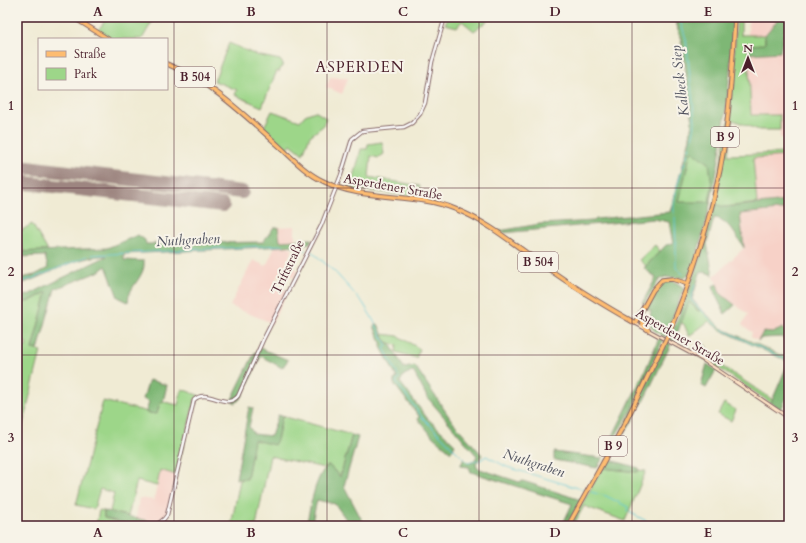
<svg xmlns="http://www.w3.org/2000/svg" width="806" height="543" font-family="Cardo,serif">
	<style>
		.built { fill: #f7d1c7 }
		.green { fill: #9dd689; stroke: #747a5a }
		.forest { fill: #7eb775; stroke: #646b50; fill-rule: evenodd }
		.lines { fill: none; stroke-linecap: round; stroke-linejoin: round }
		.stream { stroke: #5ec9d8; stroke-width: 1 }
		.runway { stroke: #9d8580; stroke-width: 14 }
		.tertiary-casing { stroke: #846666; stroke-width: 4.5 }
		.secondary-casing { stroke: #846666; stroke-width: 4.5 }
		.primary-casing { stroke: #846666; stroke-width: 5.5 }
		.tertiary { stroke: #fff; stroke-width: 2.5 }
		.secondary { stroke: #ffe4c6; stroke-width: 2.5 }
		.primary { stroke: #febc70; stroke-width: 3.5 }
		.primary-bridge-casing { stroke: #846666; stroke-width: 5.5; stroke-linecap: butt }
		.primary-bridge { stroke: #febc70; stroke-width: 3.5 }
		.grid { fill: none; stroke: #4a1f2b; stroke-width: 1; stroke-opacity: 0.55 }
		.labels { text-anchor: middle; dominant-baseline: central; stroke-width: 4; stroke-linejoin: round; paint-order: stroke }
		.shield { fill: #f7f3e8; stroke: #7e5f64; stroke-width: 1 }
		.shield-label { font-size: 12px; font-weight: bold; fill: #4a1f2b }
		.street-label { font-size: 13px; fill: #4a1f2b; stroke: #f7f3e8 }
		.water-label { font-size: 14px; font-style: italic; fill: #50525f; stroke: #f7f3e8 }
		.quarter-label { font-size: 15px; letter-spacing: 1px; fill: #4a1f2b; stroke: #f7f3e8 }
		.neatline { fill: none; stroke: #4a1f2b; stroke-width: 1.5 }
		.grid-label { font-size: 13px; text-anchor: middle; font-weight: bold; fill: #4a1f2b }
	</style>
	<rect width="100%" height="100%" fill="#f7f3e8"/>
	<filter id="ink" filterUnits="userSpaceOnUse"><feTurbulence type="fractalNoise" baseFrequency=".025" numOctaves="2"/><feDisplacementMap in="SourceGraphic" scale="8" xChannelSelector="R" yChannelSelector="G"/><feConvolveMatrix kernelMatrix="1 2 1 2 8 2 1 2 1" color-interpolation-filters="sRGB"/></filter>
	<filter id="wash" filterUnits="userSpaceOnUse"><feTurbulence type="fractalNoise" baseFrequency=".012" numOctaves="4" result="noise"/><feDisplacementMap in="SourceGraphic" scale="16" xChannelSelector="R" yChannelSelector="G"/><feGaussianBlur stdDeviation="0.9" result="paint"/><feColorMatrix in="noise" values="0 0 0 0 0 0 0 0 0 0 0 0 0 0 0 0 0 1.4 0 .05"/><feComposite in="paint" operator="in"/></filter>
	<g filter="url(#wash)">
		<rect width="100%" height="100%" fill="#f0ebd4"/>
		<path class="built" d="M749 17H780L765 35H748Z
			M789 51V138H780L779 115 751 116 749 54Z
			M330 77 348 78 342 94 326 87Z
			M789 156V337L783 328 772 333 763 332 758 341 751 337 752 332 742 325 748 314 720 293 714 276 744 248 740 213 757 203 753 158Z
			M295 226V240L279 241 278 227Z
			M285 246 293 248 286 263 298 270 294 278 281 271 278 275 274 284 288 291 272 323 230 306 253 260 266 266 275 247Z
			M160 470 176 475 167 515 155 526 136 518 139 498 154 500Z"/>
		<path class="green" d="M107 17H155L142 39H113L98 31Z
			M448 17H488L486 22 474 31 462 21 457 27 445 24Z
			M675 17H705L710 163 712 188 709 202 671 210 690 138 692 122 683 48Z
			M737 17H741V35H765V45H748L751 115H780V130H759L733 120 728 155 789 153V156L753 158 757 203 725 207 714 204 730 112Z
			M229 43 256 55 280 60 283 64 279 72 277 71 276 73 262 107 235 95 237 90 214 81Z
			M272 111 300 121 305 115 315 111 326 118 323 126 310 136 303 154 291 144 287 149 263 129Z
			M382 142 384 154 378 158 371 156 369 177 420 186 419 197 348 188 349 186H352L361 149H367L368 144Z
			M32 224 48 251 24 252 17 233Z
			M655 245 660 251 646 266 639 260Z
			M47 292 32 349 41 351 17 448V345L26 347 27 343 17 341V304L30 301Z
			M689 302 698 311 702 310 721 328 789 359V362L719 329 709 321 689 336 684 324 680 323Z
			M382 334 398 336 420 349 416 358 396 352 397 345 386 342Z
			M704 344 707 347 702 353 773 400 771 403 696 353Z
			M182 389 200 396 195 399 176 475 160 470 157 486 137 481 128 516 110 512 114 493 100 489 94 509 76 505 103 401 157 414 160 401 178 405Z
			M724 403 736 410 731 421 718 414Z
			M282 416 352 435 340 477 329 465 324 468 270 456 256 526H231L240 480 247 478 254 440H277Z
			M602 468 637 472 638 470 646 471 625 521 584 506 573 526H570Z
			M99 510 104 511V518L134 526H96Z"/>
		<path class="forest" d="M675 17H734C729 92 722 165 702 237 698 249 695 270 685 278L665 277 659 280 644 304 642 303 656 278 644 268 666 245 673 244 669 222 654 219 502 233 499 231 540 224 594 221 596 219 670 212 690 138 692 122 683 48ZM691 151 709 163 712 187 709 202H679Z
			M780 17H787L780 52 749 54 747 45 765 44V35Z
			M789 201V209L740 214 744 248C737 237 727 218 714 218L707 244 713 275 705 272 700 273 692 299 701 310 699 311 689 302 674 342 669 339C688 295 704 250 714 204L725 207Z
			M274 227H278L280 241 312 239 310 243 285 246 124 254V260L144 261C146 277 128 286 128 302L118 297 106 266 98 272 55 289 38 350 32 349 47 292 30 301 17 304V297L28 295 107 256C76 255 46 277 17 285V279L35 275 48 268 45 256 17 257V252L107 248 138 235 145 240 146 244 263 242Z
			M669 280 677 283 684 288 665 337C650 328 648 328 651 311L645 308 660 284Z
			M717 284 720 293 735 305 725 314 715 294 713 286Z
			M378 324 386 342 390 344 404 368 415 366 452 421 482 455 476 463 477 468 519 482 523 481 581 500 566 526H562L572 504 471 472 469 467 460 466 464 459 468 463 473 462 477 456 427 397 413 371 404 375 400 382 427 418 455 444 451 452 433 437 418 419 419 416 394 384V380L397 378 381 347V343L374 326Z
			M783 328 789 337V346L782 337 762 338 758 341 763 332 772 333Z
			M659 338 663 340 631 410 597 468 554 460V452L602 458 644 373Z
			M667 342 671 344 641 406H639L633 420 624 434 621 433Z
			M260 348 288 360 282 368 261 356 242 397 236 403 232 401V399L255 352 257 353Z
			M789 361V393L781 409 771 403Z
			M707 364 716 370 706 388 701 385Z
			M149 380 167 385 163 402H160L157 414 146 413 149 402 143 399Z
			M249 407 253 408 249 427 254 434 271 436 278 415 282 416 277 440 274 445 254 440 247 479H236Z
			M352 435 358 437 344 486 365 526H351L335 504 317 500 311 526H306C310 510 315 473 329 465L340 477Z
			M607 459 639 468 638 472 602 468Z
			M104 511 149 521 155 526H134L104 518Z"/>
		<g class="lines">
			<path class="stream" d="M674 214C671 185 693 151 695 122L686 39 679 17
				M675 217 676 248
				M293 247 305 250
				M676 249V268L683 274
				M311 251 335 272 363 303 371 316 387 346 384 348 398 375
				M92 255 284 245
				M17 283 34 278 88 256
				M695 284 691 300 719 328
				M722 329 752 344
				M753 344 789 361
				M399 377 396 382 422 417 468 463 477 460
				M479 461 486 456 507 467 585 490
				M591 492 606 496 628 507 627 511
				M629 512 652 524 651 526"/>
			<path class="runway" d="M17 166 242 192
				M17 182 223 205"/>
		</g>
	</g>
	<g filter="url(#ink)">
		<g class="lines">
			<g class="tertiary-casing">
				<path id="tertiary" d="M155 526 164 519 167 515 194 400C207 387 226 411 238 396L263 340 321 226 341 175 352 139 362 131 404 127 412 123 420 114 425 103 432 62 445 17"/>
			</g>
			<g class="secondary-casing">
				<path id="secondary" d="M635 323 703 360 789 418"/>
			</g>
			<g class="primary-casing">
				<path id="primary" d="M73 17 108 39
					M167 64C211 82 243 114 278 145 292 158 306 173 323 181 362 202 413 192 455 209 489 222 517 247 546 267 575 288 605 306 635 323L653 290 662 280 672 279 688 284
					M641 315 642 323 648 330
					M668 335C694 273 715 208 725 141 730 100 733 58 735 17
					M568 526 625 423 664 343"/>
			</g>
			<use href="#tertiary" class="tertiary"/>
			<use href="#secondary" class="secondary"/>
			<use href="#primary" class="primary"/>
			<g class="primary-bridge-casing">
				<path id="primary-bridge" d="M664 343 668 335"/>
			</g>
			<use href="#primary-bridge" class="primary-bridge"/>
		</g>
	</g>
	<path class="grid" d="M174 17V526M327 17V526M479 17V526M632 17V526M17 188H789M17 355H789"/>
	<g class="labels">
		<g class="shield">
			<rect x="175" y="67" width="40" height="20" rx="3"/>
			<rect x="711" y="127" width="28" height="20" rx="3"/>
			<rect x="518" y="252" width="40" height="20" rx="3"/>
			<rect x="599" y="436" width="28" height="20" rx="3"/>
		</g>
		<g class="shield-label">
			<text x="195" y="77">B 504</text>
			<text x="725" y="137">B 9</text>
			<text x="538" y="262">B 504</text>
			<text x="613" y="446">B 9</text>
		</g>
		<g class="street-label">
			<text transform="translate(393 187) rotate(10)">Asperdener Straße</text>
			<text transform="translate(288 267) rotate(-64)">Triftstraße</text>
			<text transform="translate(680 337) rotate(30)">Asperdener Straße</text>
		</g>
		<g class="water-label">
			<text transform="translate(680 81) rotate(-97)">Kalbeck Siep</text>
			<text transform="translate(188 240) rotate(-3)">Nuthgraben</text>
			<text transform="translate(534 463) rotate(18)">Nuthgraben</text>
		</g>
		<g class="quarter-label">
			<text x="360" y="67">ASPERDEN</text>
		</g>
	</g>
	<rect width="806" height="543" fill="none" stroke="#f7f3e8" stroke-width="44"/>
	<rect x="38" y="38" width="130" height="52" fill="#f7f3e8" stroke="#b29e9c"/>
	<rect x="46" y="51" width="20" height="6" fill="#febc70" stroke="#b29e9c"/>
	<text x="74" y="58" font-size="12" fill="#4a1f2b">Straße</text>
	<rect x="46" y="68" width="20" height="12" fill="#9dd689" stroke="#b29e9c"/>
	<text x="74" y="78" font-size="12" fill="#4a1f2b">Park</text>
	<g transform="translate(748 58)" stroke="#f7f3e8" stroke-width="3" paint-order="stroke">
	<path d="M0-3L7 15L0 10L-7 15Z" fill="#4a1f2b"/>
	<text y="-6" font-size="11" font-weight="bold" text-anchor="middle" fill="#4a1f2b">N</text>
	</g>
	<rect x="22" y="22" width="762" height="499" class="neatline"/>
	<g class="grid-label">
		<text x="98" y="16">A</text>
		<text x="251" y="16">B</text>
		<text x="403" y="16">C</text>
		<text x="555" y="16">D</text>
		<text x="708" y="16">E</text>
		<text x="11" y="110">1</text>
		<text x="795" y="110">1</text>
		<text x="11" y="276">2</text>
		<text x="795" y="276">2</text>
		<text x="11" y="442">3</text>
		<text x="795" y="442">3</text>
		<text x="98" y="537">A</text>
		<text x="251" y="537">B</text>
		<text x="403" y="537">C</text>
		<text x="555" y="537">D</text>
		<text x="708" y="537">E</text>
	</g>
</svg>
